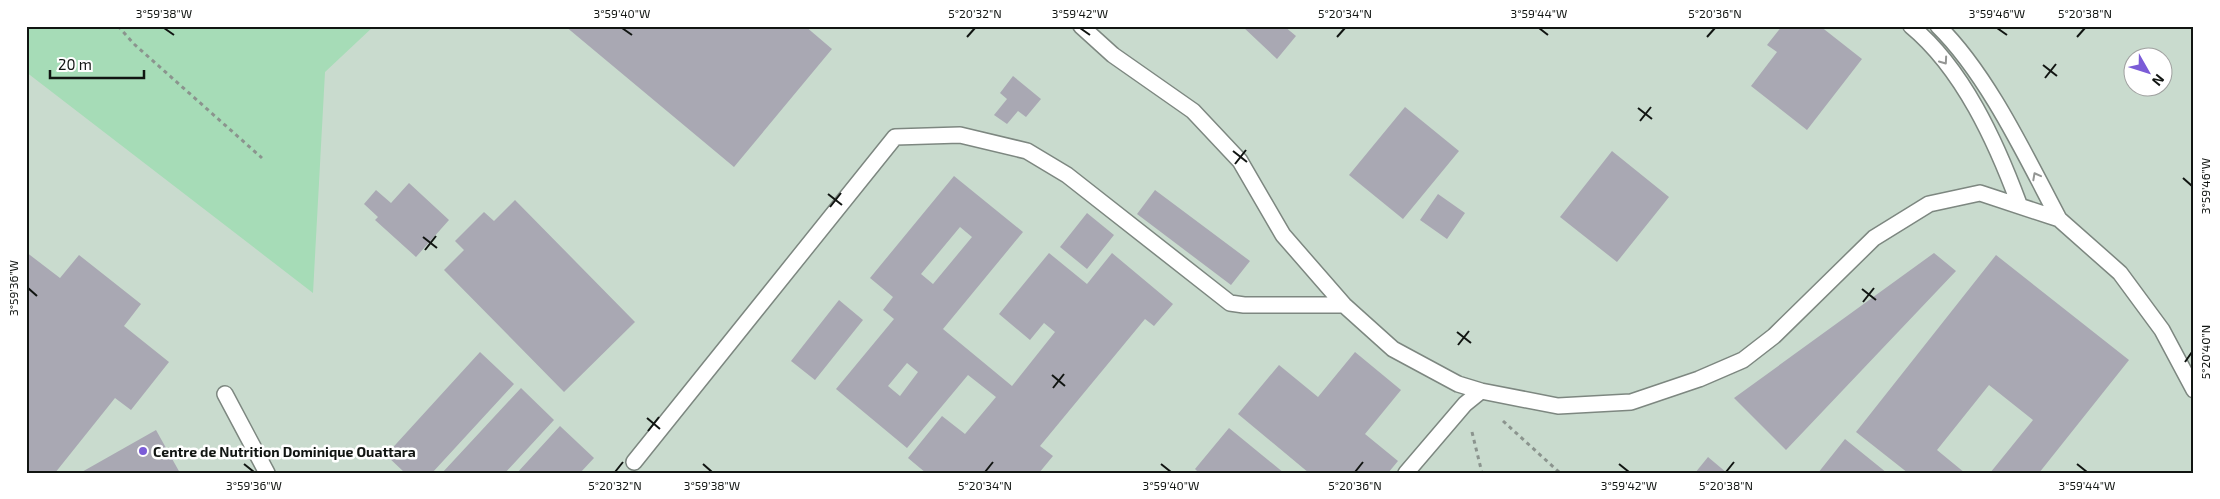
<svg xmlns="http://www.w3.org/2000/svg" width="2220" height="499" font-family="'Exo 2',sans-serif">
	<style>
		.built { fill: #c9dbce; fill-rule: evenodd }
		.green { fill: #a6dcb7 }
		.building { fill: #a9a8b3; fill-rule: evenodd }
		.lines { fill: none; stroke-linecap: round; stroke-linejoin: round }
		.service-casing { stroke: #7d8780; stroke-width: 18 }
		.path { stroke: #8b948e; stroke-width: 3; stroke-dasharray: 4 4; stroke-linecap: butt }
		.service { stroke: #fff; stroke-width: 15 }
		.oneway { stroke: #949694 }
		.ticks { fill: none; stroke: #111512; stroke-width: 2 }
		.poi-dot { fill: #7b5cd7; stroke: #fff; stroke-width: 2 }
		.labels { text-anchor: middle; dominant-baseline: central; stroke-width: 5; stroke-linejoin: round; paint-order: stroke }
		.poi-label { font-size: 14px; font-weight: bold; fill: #111512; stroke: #fff; text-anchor: start }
		.neatline { fill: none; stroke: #111512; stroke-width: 2 }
		.ticks-label { font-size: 12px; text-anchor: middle; fill: #111512 }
	</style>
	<rect width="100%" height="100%" fill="#dbe6de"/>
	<path class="built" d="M26 26H2194V473H26ZM2132 58H2162V88H2132Z"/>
	<path class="green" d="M26 26H374L325 72 313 293 26 72Z"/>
	<path class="building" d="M565 26H805L832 49 734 167Z
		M1242 26H1284L1296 36 1277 59Z
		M1782 26H1792L1795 29 1797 26H1820L1862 59 1807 130 1751 86 1777 52 1767 45Z
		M1013 76 1041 99 1026 117 1018 111 1007 124 994 115 1007 99 1000 93Z
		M1405 107 1459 151 1403 219 1349 175Z
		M1612 151 1669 197 1617 262 1560 217Z
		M954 176 1023 232 943 329 1012 386 1055 332 1044 323 1030 340 999 314 1049 253 1087 284 1112 253 1173 304 1154 326 1145 319 1040 446 1053 456 1039 473H926L908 458 942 416 965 434 996 397 968 375 907 448 836 389 894 319 883 310 893 297 870 278ZM960 227 972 237 933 284 921 274ZM907 363 918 372 900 396 888 386Z
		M409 183 449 220 416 257 375 220 378 217 364 204 376 190 391 203Z
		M1155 190 1250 261 1231 285 1137 214Z
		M1438 194 1465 213 1447 239 1420 220Z
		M515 200 635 322 564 392 444 270 464 250 455 241 484 212 494 221Z
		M1087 213 1114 235 1087 269 1060 247Z
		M26 252 60 278 79 255 141 304 124 326 169 362 131 410 115 398 55 473H26Z
		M1934 253 1956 271 1786 450 1734 398Z
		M1996 255 2129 360 2039 473H1990L2033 420 1989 385 1937 450 1965 473H1908L1856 432Z
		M839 300 863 320 815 380 791 361Z
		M480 352 514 384 432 473H405L386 455Z
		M1355 352 1401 390 1365 434 1398 461 1388 473H1309L1238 414 1279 365 1318 397Z
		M521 388 554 420 505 473H442Z
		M560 426 594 458 580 473H517Z
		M1229 428 1284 473H1199L1195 469Z
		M156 430 180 473H80Z
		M1845 439 1887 473H1818Z
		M1708 457 1727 473H1695Z"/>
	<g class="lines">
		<g class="service-casing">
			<path id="service" d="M1081 26 1113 55 1193 111 1240 161 1283 235 1344 305 1393 349 1458 384 1481 391 1558 406 1631 402 1699 379 1743 360 1774 336 1874 238 1929 204 1980 193 2059 219 2120 273 2162 330 2194 390
				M1911 26C1963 69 1996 142 2019 204
				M1938 26C1988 75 2026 157 2059 219
				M225 394 267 473
				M634 462 895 137 960 135 1027 151 1067 175 1230 303 1244 305H1344
				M1406 473 1465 404 1481 391"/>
		</g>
		<path class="path" d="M118 26 134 44 262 158
			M1503 421 1560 473
			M1472 432 1482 473"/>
		<use href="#service" class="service"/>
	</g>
	<defs><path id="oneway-chevron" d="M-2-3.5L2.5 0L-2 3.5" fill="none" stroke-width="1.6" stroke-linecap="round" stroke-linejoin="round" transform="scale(1.25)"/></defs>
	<g class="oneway">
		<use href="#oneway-chevron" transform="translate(1944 61) rotate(55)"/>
		<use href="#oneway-chevron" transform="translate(2036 176) rotate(-118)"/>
	</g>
	<path class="ticks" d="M164 28 174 35M622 28 632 35M1080 28 1090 35M1539 28 1548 35M1997 28 2007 35M967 37 975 28M1337 37 1345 28M1707 37 1715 28M2077 37 2085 28M2043 65 2057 76M2045 78 2056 64M1638 108 1652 119M1640 121 1651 107M1233 151 1247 162M1235 164 1246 150M2183 178 2192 186M828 194 842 205M830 207 841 193M423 237 437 248M425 250 436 236M28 288 37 296M1862 289 1876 300M1863 302 1874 288M1457 332 1471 343M1458 345 1469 331M2185 362 2192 352M1052 375 1065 386M1053 388 1064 374M647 418 660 429M648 431 659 417M244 464 254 472M703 464 712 472M1161 464 1171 472M1619 464 1629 472M2077 464 2087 472M615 472 623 462M985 472 993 462M1355 472 1363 462M1726 472 1734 462"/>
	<circle class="poi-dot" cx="143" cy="451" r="5"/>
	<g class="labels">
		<g class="poi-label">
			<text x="153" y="451">Centre de Nutrition Dominique Ouattara</text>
		</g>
	</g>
	<rect width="2220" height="499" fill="none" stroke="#ffffff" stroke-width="55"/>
	<g transform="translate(2148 72) rotate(129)"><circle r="24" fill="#ffffff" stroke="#a0a1a0"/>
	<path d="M0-4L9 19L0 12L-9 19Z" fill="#7b5cd7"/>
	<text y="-8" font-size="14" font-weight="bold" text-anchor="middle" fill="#111512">N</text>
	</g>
	<path d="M50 70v8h94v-8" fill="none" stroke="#111512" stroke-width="2.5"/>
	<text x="58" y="70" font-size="15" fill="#111512" stroke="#ffffff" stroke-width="4" paint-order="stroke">20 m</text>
	<rect x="28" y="28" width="2164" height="444" class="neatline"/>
	<g class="ticks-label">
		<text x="164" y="18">3°59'38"W</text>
		<text x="622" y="18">3°59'40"W</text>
		<text x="975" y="18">5°20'32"N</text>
		<text x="1080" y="18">3°59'42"W</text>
		<text x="1345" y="18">5°20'34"N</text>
		<text x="1539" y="18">3°59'44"W</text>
		<text x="1715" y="18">5°20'36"N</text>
		<text x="1997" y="18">3°59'46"W</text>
		<text x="2085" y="18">5°20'38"N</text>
		<text transform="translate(2206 186) rotate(-90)" y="4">3°59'46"W</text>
		<text transform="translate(14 288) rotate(-90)" y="4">3°59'36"W</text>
		<text transform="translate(2206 352) rotate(-90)" y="4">5°20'40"N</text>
		<text x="254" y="490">3°59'36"W</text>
		<text x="615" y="490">5°20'32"N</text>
		<text x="712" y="490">3°59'38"W</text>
		<text x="985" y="490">5°20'34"N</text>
		<text x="1171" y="490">3°59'40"W</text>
		<text x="1355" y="490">5°20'36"N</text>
		<text x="1629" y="490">3°59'42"W</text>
		<text x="1726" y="490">5°20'38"N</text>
		<text x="2087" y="490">3°59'44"W</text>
	</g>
</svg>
